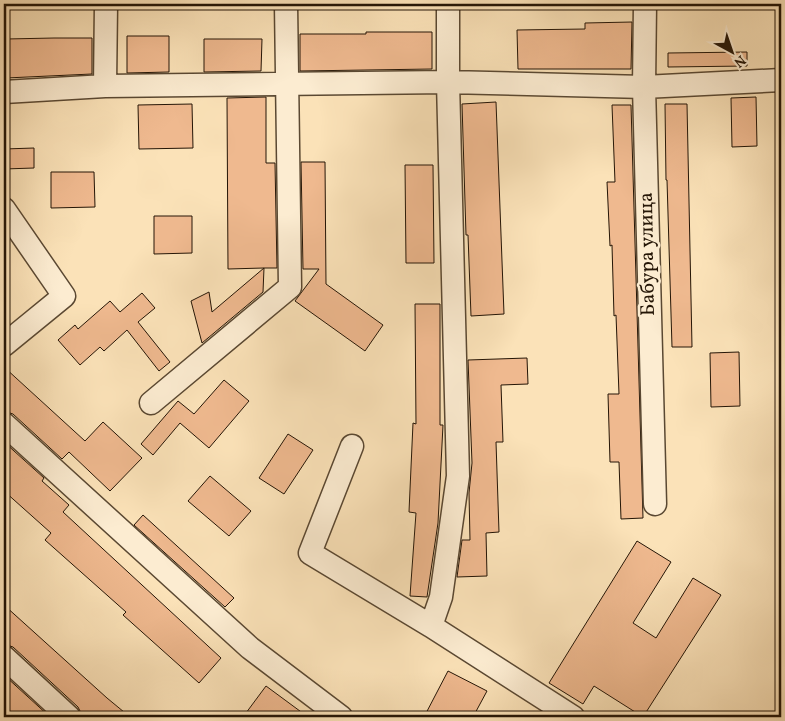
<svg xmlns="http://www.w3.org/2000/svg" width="785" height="721" font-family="Vollkorn,serif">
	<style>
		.building { fill: #efb98f; stroke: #241506 }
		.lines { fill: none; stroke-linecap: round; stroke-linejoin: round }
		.minor-casing { stroke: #5a4832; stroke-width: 25 }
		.minor { stroke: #fcecd1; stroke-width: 22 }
		.labels { text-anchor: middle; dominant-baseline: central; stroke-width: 5; stroke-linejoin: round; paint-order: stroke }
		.street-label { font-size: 20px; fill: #241506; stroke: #fcecd1 }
	</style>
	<rect width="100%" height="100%" fill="#fbe2b8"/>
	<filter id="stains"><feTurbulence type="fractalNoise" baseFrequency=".004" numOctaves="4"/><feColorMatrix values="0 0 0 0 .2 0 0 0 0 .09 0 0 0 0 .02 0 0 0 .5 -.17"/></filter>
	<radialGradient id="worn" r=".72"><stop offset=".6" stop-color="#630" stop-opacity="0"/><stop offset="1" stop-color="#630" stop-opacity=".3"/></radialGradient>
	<path class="building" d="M632 22 631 69H518L517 30 585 29V23Z
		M366 32H432V69L300 71V34H366Z
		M127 36H169V72L127 73Z
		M54 38H92V74L6 78V39Z
		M204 39H262L261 71 204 72Z
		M747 52V66L668 67V53Z
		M266 97V163H275L277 268H264L263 292 202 343 191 301 209 292 212 312 264 268 228 269 227 98Z
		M756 97 757 146 732 147 731 98Z
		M496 102 504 314 471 316 468 235H466L462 104Z
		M192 104 193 148 139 149 138 105Z
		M665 104H687L692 347H672L667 180H666Z
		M612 105H631L643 518 621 519 619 462H610L608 394H619L616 315 614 316 612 245 610 246 607 182H615Z
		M34 148V168L4 169V149Z
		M301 162H325L326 284 383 325 365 351 295 301 319 269H303Z
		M405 165H433L434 263H406Z
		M51 172H94L95 207 51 208Z
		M154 216H192V253L154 254Z
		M142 293 155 308 138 322 170 362 159 371 127 330 104 351 100 347 80 365 58 340 75 325 78 329 110 301 120 312Z
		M415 304H440V425H443L438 523 427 597 410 596 416 513 409 512 413 423 416 424Z
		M739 352 740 406 711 407 710 353Z
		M527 358 528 384 501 385 503 442H496L499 532 486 533 487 576 457 577 462 540H470L469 493 472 463 468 360Z
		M4 367 85 441 103 422 142 458 110 491 69 452 62 459 13 414 4 411Z
		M224 380 249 401 209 448 180 423 153 455 141 444 178 401 194 414Z
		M288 434 313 450 284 494 259 478Z
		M4 442 44 478 42 481 69 505 63 512 221 658 199 683 123 615 126 612 45 540 51 533 4 491Z
		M210 476 251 511 229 536 188 501Z
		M143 515 234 598 225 607 134 525Z
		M637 541 671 562 633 623 656 638 693 578 721 595 643 717 594 686 583 704 549 683Z
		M4 605 107 698 130 717H82L81 713 78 707 13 647 4 644Z
		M448 671 487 691 473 717H424Z
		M4 675 50 717H4Z
		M266 686 308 717H243Z"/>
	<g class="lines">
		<g class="minor-casing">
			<path id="minor" d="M645 4 644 87 655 504
				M105 86 106 4
				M4 92 105 86 448 82 644 87 781 80
				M4 209 64 296 4 345
				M151 403 290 287 286 4
				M4 424 250 648 341 717
				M352 446 310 553 431 626 573 717
				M431 626 441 597 458 476 448 82V4
				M4 657 69 717"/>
		</g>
		<use href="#minor" class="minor"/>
	</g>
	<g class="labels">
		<g class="street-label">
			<text transform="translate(648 254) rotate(-91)">Бабура улица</text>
		</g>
	</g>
	<rect width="785" height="721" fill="none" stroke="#fbe2b8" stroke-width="20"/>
	<rect x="5" y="5" width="775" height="711" fill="none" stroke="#241506" stroke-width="2.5"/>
	<rect x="10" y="10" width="765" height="701" fill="none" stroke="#241506"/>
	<g transform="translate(732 52) rotate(140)" stroke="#fcecd1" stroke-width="4" paint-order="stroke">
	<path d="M0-4L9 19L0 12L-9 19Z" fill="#241506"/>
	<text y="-8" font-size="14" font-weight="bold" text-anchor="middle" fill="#241506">N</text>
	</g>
	<rect width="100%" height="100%" filter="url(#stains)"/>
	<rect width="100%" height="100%" fill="url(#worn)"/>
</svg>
